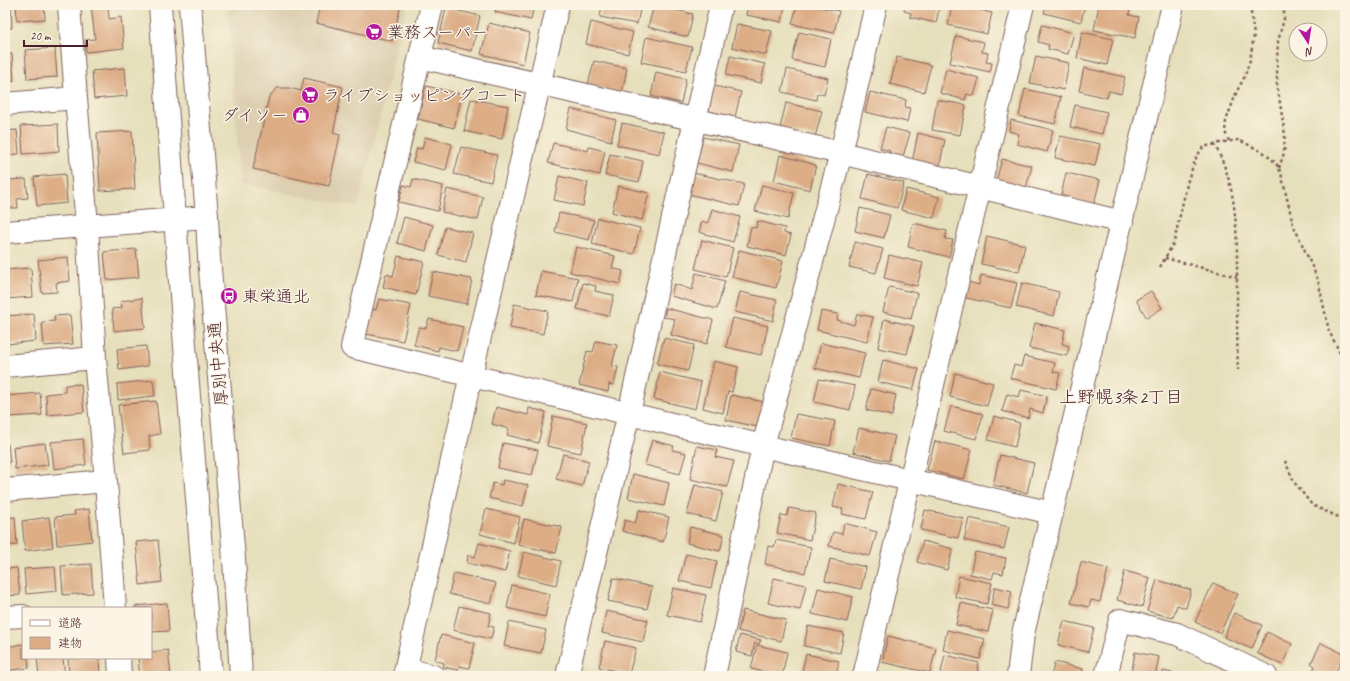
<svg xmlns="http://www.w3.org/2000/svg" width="1350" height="681" font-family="Caveat,'Klee One',sans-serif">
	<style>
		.built { fill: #ddcfb1 }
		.building { fill: #ddad86 }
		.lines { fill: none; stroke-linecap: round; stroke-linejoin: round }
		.street-casing { stroke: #81625d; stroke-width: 24 }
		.secondary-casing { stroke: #81625d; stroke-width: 24 }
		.path { stroke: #81625d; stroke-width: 2.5; stroke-dasharray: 3 3; stroke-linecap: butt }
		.street { stroke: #fff; stroke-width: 22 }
		.secondary { stroke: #fff; stroke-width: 22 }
		.labels { text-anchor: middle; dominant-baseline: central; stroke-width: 3; stroke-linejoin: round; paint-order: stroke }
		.poi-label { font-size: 17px; fill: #4a1f2b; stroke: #fcf5e5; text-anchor: start }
		.street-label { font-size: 17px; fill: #4a1f2b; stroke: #fcf5e5 }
		.neighbourhood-label { font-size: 18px; fill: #4a1f2b; stroke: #fcf5e5 }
	</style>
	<rect width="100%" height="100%" fill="#fcf5e5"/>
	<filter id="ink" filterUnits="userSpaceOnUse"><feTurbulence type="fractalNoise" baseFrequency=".025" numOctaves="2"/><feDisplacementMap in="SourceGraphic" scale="8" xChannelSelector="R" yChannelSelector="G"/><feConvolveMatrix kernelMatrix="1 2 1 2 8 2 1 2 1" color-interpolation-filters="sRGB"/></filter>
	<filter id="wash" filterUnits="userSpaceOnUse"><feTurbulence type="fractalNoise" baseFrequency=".012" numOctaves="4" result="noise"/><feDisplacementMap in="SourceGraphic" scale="16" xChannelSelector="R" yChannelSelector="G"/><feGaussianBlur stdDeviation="0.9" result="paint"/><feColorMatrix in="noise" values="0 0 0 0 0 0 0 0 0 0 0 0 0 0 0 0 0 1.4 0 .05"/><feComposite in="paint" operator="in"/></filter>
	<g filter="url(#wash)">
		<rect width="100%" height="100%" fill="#e6dfbb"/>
		<path class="built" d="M227 5H407L358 207 241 184Z"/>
		<g id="blocks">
			<path class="building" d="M5 5H11L12 28H5Z
				M16 5H44L45 19 17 21Z
				M91 5H108L109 19 121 17 124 48 86 52 85 40 95 39Z
				M320 5H401L392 41 316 23Z
				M497 5H534L531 20 495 12Z
				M602 5H641L637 24 600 17Z
				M654 5 693 14 688 37 648 27Z
				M748 5H785L782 22 746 15Z
				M797 5H810L839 11 834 33 792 24Z
				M905 5H940L936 23 910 17 911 13 904 11Z
				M952 5H959L992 13 987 34 948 25Z
				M1046 5H1085L1081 22 1044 13Z
				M1099 5H1114L1130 8 1129 15 1139 17 1135 38 1094 30Z
				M446 8 480 16 472 51 438 43Z
				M591 22 633 32 628 54 586 44Z
				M489 23 530 33 523 64 481 54Z
				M737 24 772 31 766 55 732 47Z
				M1042 25 1074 33 1068 54 1048 49 1049 45 1038 42Z
				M799 32 831 39 825 67 792 60Z
				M1082 32 1113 39 1107 65 1077 58Z
				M956 36 984 42 982 52 988 53 986 62 992 63 990 72 950 63Z
				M646 37 692 47 686 71 641 62Z
				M55 48 57 77 27 79 25 50Z
				M5 54H12L14 81 5 82Z
				M730 56 765 64 761 83 726 75Z
				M1036 56 1069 63 1064 90 1030 83Z
				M897 57 931 65 924 92 890 84Z
				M594 61 627 68 622 93 588 85Z
				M125 68 127 96 94 99 92 71Z
				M1084 68 1125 77 1121 94 1109 91 1107 98 1079 91Z
				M787 69 828 78 824 95 817 93 816 100 782 92Z
				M946 69 979 78 974 96 967 94 965 100 940 93Z
				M656 72 686 79 681 103 651 96Z
				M304 78 343 87 333 133 340 135 329 186 253 169 269 97 277 88H289L301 91Z
				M426 86 462 94 454 128 418 119Z
				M714 86 741 92 735 117 709 111Z
				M1025 89 1061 97 1055 124 1019 116Z
				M870 92 906 100 905 107 910 108 907 122 865 112Z
				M471 99 508 106 502 139 464 131Z
				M937 100 966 105 960 135 932 130Z
				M786 103 822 111 815 137 780 128Z
				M1075 105 1107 112 1102 134 1070 127Z
				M571 109 616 120 611 141 566 129Z
				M1011 120 1053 130 1047 152 1017 144 1019 134 1009 131Z
				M622 123 664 132 659 154 617 145Z
				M58 124 59 151 23 154 21 126Z
				M886 127 910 133 902 160 889 156 890 151 880 148Z
				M17 130 19 154 5 155V131Z
				M132 131 135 189 100 191 97 133Z
				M918 133 945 140 939 168 912 162Z
				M1060 136 1100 144 1095 166 1055 158Z
				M425 137 452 144 446 170 413 162 417 148 422 149Z
				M703 137 739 145 733 172 697 163Z
				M553 143 588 151 589 147 605 151 600 175 548 163Z
				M461 147 497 155 491 182 454 174Z
				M610 154 643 161 639 182 605 175Z
				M780 155 816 165 810 190 774 181Z
				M1002 159 1032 166 1026 188 996 181Z
				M693 173 744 184 739 206 688 194Z
				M1066 173 1100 180 1094 204 1061 196Z
				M65 174 67 203 37 206 34 177Z
				M868 174 904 183 897 208 862 199Z
				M559 176 588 183 583 206 554 200Z
				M26 179 28 198 17 199 18 208H5V180Z
				M413 179 443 186 438 211 399 202 403 185 411 187Z
				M762 185 794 193 788 219 755 211Z
				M618 186 649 193 642 220 612 212Z
				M447 189 483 197 478 220 442 212Z
				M906 189 939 197 934 218 901 210Z
				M860 208 890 215 884 238 855 231Z
				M712 209 740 217 733 242 699 232 702 221 708 223Z
				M559 213 594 220 589 240 555 232Z
				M404 217 433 225 426 251 397 243Z
				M598 218 640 228 634 254 592 244Z
				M758 221 785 228 784 233 791 235 786 255 747 246 751 227 756 228Z
				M913 223 947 231 945 239 953 240 949 257 908 247Z
				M445 227 473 233 466 262 438 255Z
				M987 236 1025 245 1019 272 981 264Z
				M702 240 733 248 726 277 695 269Z
				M855 242 883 249 876 273 849 267Z
				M576 247 615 256 612 268 623 271 620 284 570 272Z
				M136 249 139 277 107 280 104 252Z
				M739 250 783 261 776 288 732 277Z
				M889 255 923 263 917 286 884 278Z
				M398 256 424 262 416 295 383 287 386 274 393 276Z
				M68 257 70 281 56 283 57 292 42 293 38 260Z
				M31 268 33 297 5 299V270Z
				M541 271 578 278 573 302 536 295Z
				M433 272 472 279 467 304 428 296Z
				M696 273 725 281 717 309 671 296 674 284 692 290Z
				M981 275 1017 283 1011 308 962 297 965 281 979 285Z
				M583 283 596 286 595 291 614 295 609 316 577 309Z
				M1022 283 1059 292 1054 316 1016 307Z
				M889 287 917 293 911 319 883 312Z
				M1151 291 1162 308 1147 318 1136 300Z
				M740 292 777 300 773 321 735 312Z
				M142 298 145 328 114 331 112 309 122 308 121 301Z
				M379 299 411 305 403 341 366 334 372 309 376 310Z
				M514 304 548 311 543 334 510 328Z
				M666 308 713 320 707 344 671 335 675 319 664 317Z
				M821 311 838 314 837 320 854 325 857 314 873 317 867 342 817 330Z
				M34 314 36 341 7 344 5 316Z
				M70 315 73 344 44 346 42 322 55 321 54 316Z
				M733 318 768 326 761 355 726 347Z
				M429 319 463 327 457 351 439 347 438 351 414 345 419 327 426 328Z
				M884 319 914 326 907 354 878 348Z
				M1035 323 1065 330 1062 344 1069 346 1067 356 1029 348Z
				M664 338 694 345 688 371 657 364Z
				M596 341 617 345 612 366 618 367 614 385 609 384 608 392 579 385 587 351 593 352Z
				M821 343 865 353 859 378 815 368Z
				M146 346 148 366 119 370 117 349Z
				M1024 356 1055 363 1053 372 1060 373 1056 389 1010 378 1014 365 1021 367Z
				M883 360 919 369 913 390 878 382Z
				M714 361 738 367 732 392 728 391 723 413 703 408Z
				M660 372 701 382 695 409 654 399Z
				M955 373 993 383 987 406 950 397Z
				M819 379 855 386 850 410 814 402Z
				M153 380 155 396 118 400 117 384Z
				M81 384 84 412 47 415 46 394 65 392V385Z
				M871 389 896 395 892 416 866 410Z
				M1021 390 1047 396 1043 413 1030 409 1028 418 1002 411 1007 394 1019 397Z
				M40 393 42 415 8 417 6 396Z
				M731 395 764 402 758 427 726 420Z
				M156 401 160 434 149 436 150 450 124 453 118 405Z
				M951 406 983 414 976 439 944 431Z
				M496 407 528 415 529 408 546 412 538 443 507 435 509 429 492 424Z
				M796 414 835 421 830 446 791 438Z
				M553 416 587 423 581 453 547 446Z
				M994 416 1020 423 1015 447 988 440Z
				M859 428 895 436 889 461 853 452Z
				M83 439 86 465 54 469 51 442Z
				M652 440 674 446 672 450 686 453 680 474 645 465Z
				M935 441 972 450 964 479 927 470Z
				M45 443 48 465 15 469 13 447Z
				M503 443 538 450 532 475 498 468Z
				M8 444 10 462 5 463V445Z
				M697 446 717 450 715 457 734 461 727 487 690 479Z
				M563 454 589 461 582 486 556 479Z
				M1000 455 1034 463 1027 493 993 485Z
				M633 474 669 483 664 506 628 498Z
				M503 480 528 485 523 506 489 498 493 483 502 485Z
				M838 484 873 492 866 519 842 514 843 509 833 507Z
				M695 485 723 492 716 521 687 514Z
				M789 508 816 513 810 540 777 533 781 515 787 516Z
				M89 509 92 541 57 545 55 517 75 515 74 511Z
				M486 509 520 517 514 543 480 534Z
				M639 510 669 517 663 542 622 531 625 520 635 523Z
				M925 510 963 518 958 538 921 530Z
				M15 517 17 545 5 546V518Z
				M49 517 53 547 25 551 22 521Z
				M969 518 1009 527 1004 549 964 540Z
				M524 519 562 527 556 553 518 545Z
				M844 523 877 532 870 556 829 546 833 532 842 534Z
				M690 527 724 535 720 551 687 543Z
				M158 540 162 582 140 585 136 542Z
				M776 540 811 547 805 573 765 564 768 546 774 547Z
				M923 541 953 549 947 570 917 562Z
				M479 543 510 551 505 572 467 563 468 555 475 557Z
				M524 552 561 561 556 585 518 576Z
				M975 552 1006 558 1003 574 994 572 992 579 970 574Z
				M686 554 717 561 711 588 679 581Z
				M830 559 866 567 861 589 825 581Z
				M1081 562 1108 569 1100 602 1091 600 1089 607 1071 603Z
				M91 564 93 593 63 595 61 566Z
				M55 567 57 591 26 594 24 569Z
				M17 568 20 595 5 596V569Z
				M1125 571 1150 578 1142 607 1117 600Z
				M454 573 496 583 491 604 449 594Z
				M959 576 992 583 987 604 955 597Z
				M613 578 652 587 647 609 608 601Z
				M774 578 806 585 800 610 768 603Z
				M1157 580 1191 590 1186 608 1177 605 1173 618 1147 611Z
				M1213 583 1238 594 1220 633 1195 622Z
				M512 585 550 594 545 617 507 608Z
				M995 587 1012 591 1008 609 991 605Z
				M673 588 706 595 700 622 667 615Z
				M818 588 853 597 847 622 812 614Z
				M167 603 169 631 151 632V608H135V606Z
				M961 603 993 610 988 632 956 625Z
				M459 606 491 613 488 626 494 627 491 639 453 630Z
				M743 610 786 620 781 641 738 631Z
				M606 611 648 620 643 642 602 633Z
				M1234 613 1262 625 1252 649 1224 637Z
				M1064 621 1094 628 1088 652 1058 645Z
				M509 622 546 630 541 653 504 646Z
				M808 626 844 633 840 653 804 646Z
				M947 630 985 639 980 659 943 650Z
				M1267 632 1292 644 1282 665 1257 653Z
				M441 635 475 643 469 668 459 666 458 670 443 667 444 663 435 660Z
				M740 635 761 640 759 644 755 643 752 656 736 652Z
				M888 636 936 648 930 673 882 662Z
				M605 641 636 648 629 674 599 667Z
				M1321 643 1344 654 1334 676H1310L1315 666 1311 663Z
				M23 644V658H28L29 668 5 671V647Z
				M757 645 787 652 782 676 751 669Z
				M168 650 171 676H140L138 658H151V652Z
				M1135 652 1159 657 1155 676H1131Z
				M806 654 839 661 836 676H801Z
				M945 655 979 663 976 676H940Z
				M37 658H63L65 676H39Z
				M68 658H99L100 674H95L96 676H69Z
				M1055 662 1083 669 1081 676H1051Z
				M1163 671 1183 675V676H1162Z"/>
		</g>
	</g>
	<g filter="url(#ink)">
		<use href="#blocks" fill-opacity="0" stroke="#81625d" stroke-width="1"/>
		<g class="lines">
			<g class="street-casing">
				<path id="street" d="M69 5 76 98 87 225 95 358 106 481 115 608
					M432 5 352 347 763 446 1052 513
					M420 57 841 153 1122 222
					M5 104 76 98
					M5 232 207 217
					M5 366 95 358
					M5 490 106 481
					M5 617 23 616
					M119 658 120 676
					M406 669 433 676
					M404 676 471 375 558 5
					M567 676 629 413 721 5
					M714 676 763 446 841 153 876 5
					M864 676 1023 5
					M1018 676 1023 634 1173 5
					M1106 676 1120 620 1177 634 1266 676"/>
			</g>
			<g class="secondary-casing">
				<path id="secondary" d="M160 5 175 219 211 676
					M190 5 207 217 209 257 234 559 241 676"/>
			</g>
			<path class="path" d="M1229 141 1225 132 1226 121 1237 91 1244 78 1250 60 1254 35 1250 5
				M1214 144C1239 187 1237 239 1237 287 1237 315 1237 342 1238 370
				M1279 168 1284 153 1285 135 1277 84V61L1278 41 1284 19V5
				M1165 258 1237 277
				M1160 267 1174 242 1188 180 1196 158 1203 147 1224 142 1239 140 1263 152 1276 163 1281 173 1293 224 1318 280 1329 331 1345 363
				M1285 461 1294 482 1312 505 1345 520"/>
			<use href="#street" class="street"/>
			<use href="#secondary" class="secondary"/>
		</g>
	</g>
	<defs>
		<g id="supermarket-disc" transform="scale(0.9)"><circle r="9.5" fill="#b5179e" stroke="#fcf5e5"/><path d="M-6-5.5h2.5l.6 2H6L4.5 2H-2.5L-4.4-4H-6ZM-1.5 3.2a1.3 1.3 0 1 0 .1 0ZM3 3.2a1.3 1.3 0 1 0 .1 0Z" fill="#fff"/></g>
		<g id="shop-disc" transform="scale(0.9)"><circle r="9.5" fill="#b5179e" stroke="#fcf5e5"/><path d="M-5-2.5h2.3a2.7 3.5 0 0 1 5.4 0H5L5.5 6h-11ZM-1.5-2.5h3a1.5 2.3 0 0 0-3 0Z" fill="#fff"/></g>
		<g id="bus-disc" transform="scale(0.9)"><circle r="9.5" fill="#b5179e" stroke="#fcf5e5"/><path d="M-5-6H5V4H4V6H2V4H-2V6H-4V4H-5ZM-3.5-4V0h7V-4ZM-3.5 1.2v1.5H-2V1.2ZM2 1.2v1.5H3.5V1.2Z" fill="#fff"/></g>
	</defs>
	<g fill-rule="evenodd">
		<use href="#supermarket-disc" x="374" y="32"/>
		<use href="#supermarket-disc" x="310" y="95"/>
		<use href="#shop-disc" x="301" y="115"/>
		<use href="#bus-disc" x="229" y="296"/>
	</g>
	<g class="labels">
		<g class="poi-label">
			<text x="387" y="32">業務スーパー</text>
			<text x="323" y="95">ライブショッピングコート</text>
			<text x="288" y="115" text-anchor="end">ダイソー</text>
			<text x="242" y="296">東栄通北</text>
		</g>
		<g class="street-label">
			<text transform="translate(218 364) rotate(-95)">厚別中央通</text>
		</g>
		<g class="neighbourhood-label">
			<text x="1121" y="397">上野幌3条2丁目</text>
		</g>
	</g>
	<rect width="1350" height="681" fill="none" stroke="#fcf5e5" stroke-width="20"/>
	<rect x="22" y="607" width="130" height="52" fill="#fcf5e5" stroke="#b59f9b"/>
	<rect x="30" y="620" width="20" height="6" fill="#ffffff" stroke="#b59f9b"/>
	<text x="58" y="627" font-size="12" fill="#4a1f2b">道路</text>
	<rect x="30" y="637" width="20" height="12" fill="#ddad86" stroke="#b59f9b"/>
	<text x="58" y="647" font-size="12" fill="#4a1f2b">建物</text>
	<g transform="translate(1308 42) rotate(168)"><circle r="19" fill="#fcf5e5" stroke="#b59f9b"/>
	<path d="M0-3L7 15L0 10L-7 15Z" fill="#b5179e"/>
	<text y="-6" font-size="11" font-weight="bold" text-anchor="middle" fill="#4a1f2b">N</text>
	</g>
	<path d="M24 40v6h63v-6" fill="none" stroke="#4a1f2b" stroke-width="2"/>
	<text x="30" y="40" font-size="12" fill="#4a1f2b" stroke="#fcf5e5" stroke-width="3" paint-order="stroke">20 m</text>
</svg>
